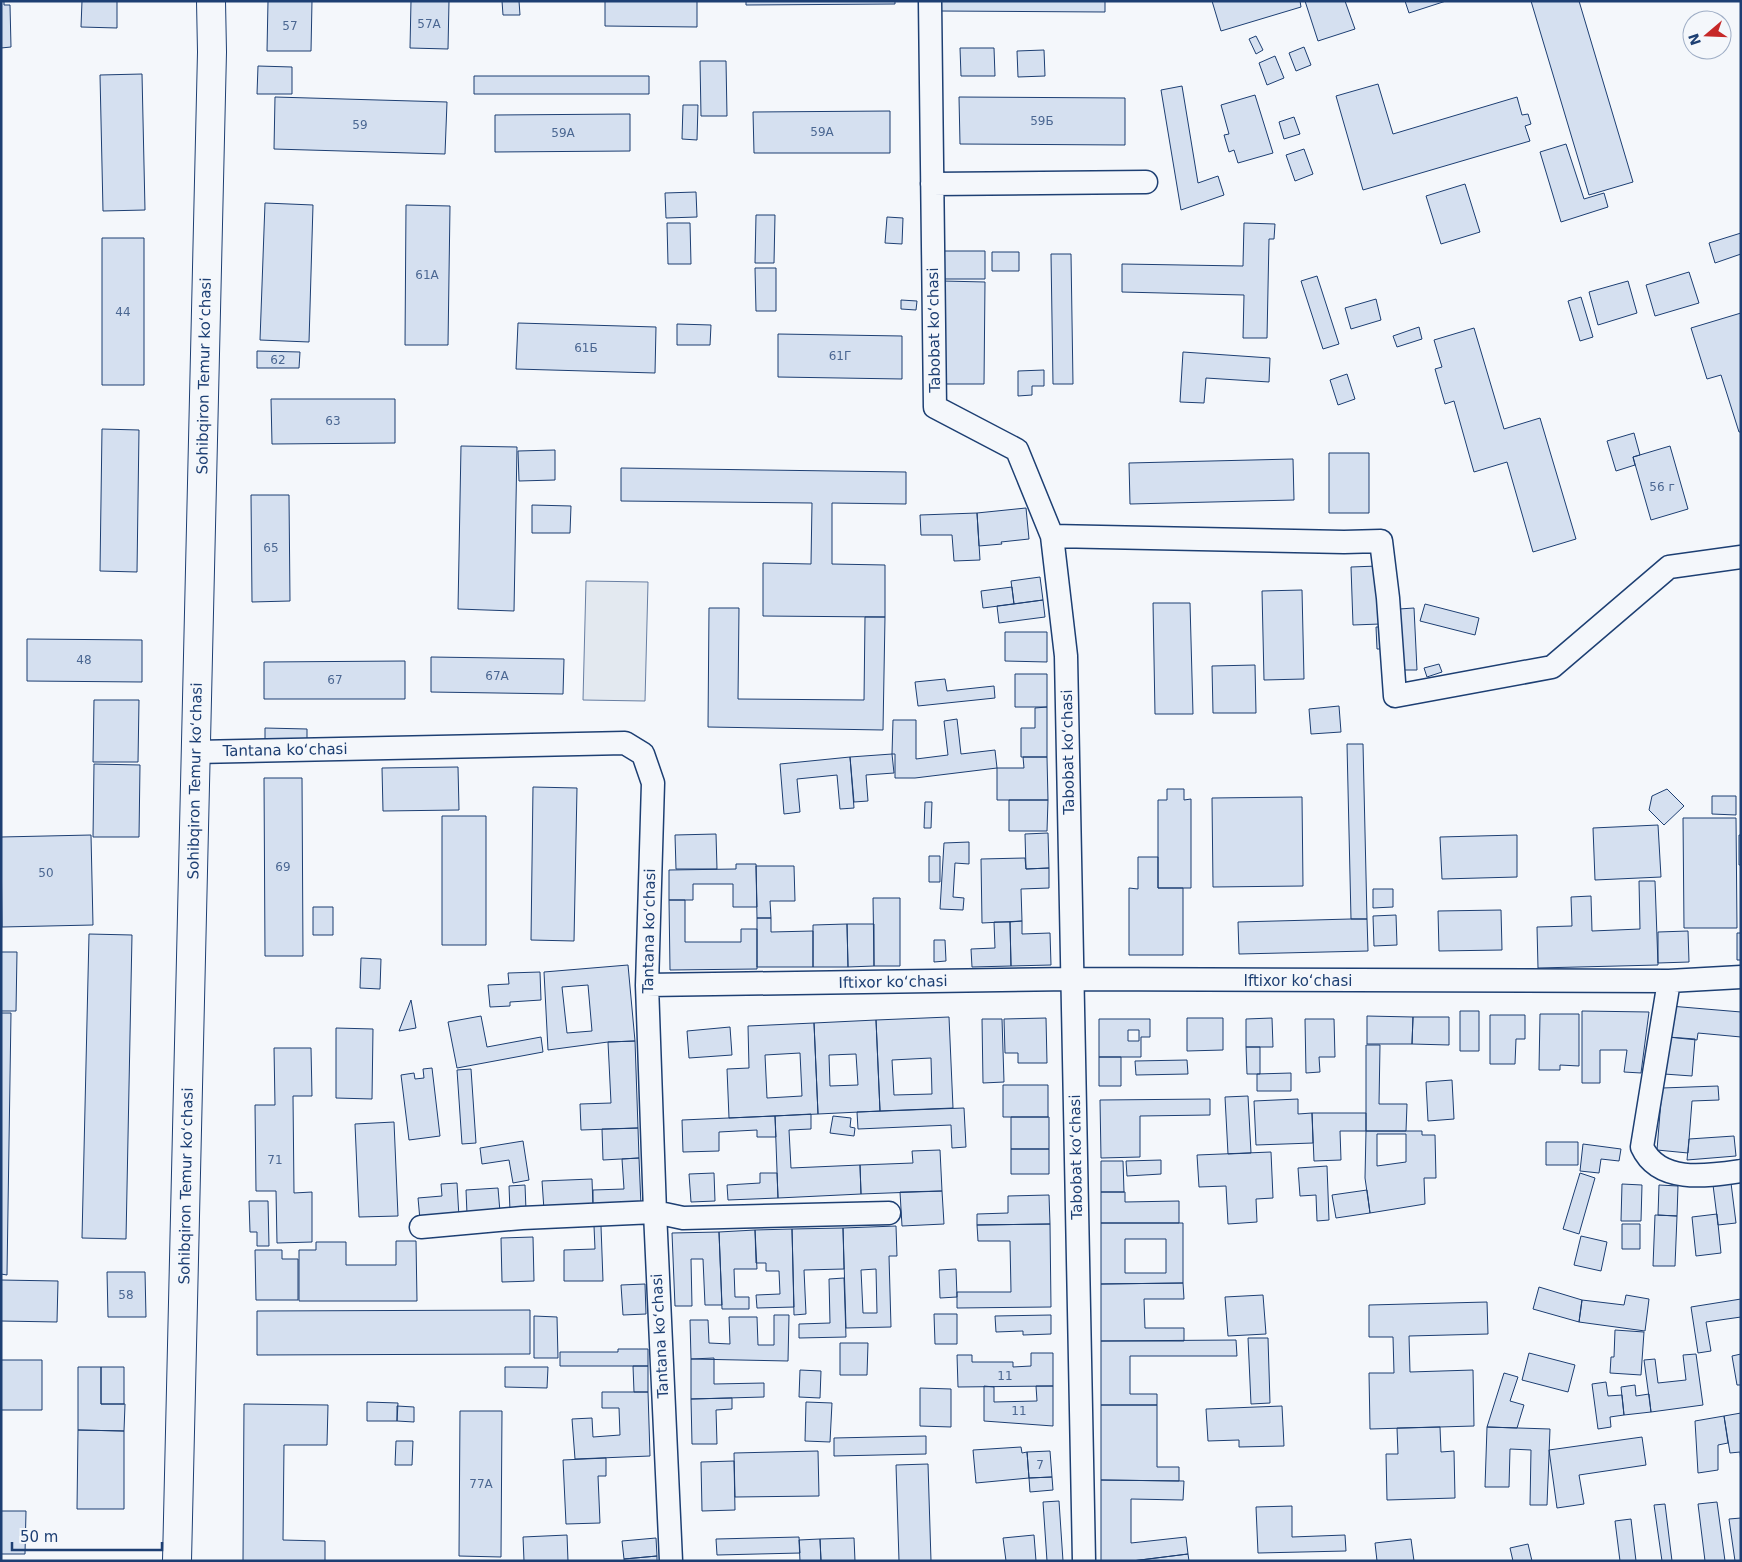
<svg xmlns="http://www.w3.org/2000/svg" width="1742" height="1562" font-family="'DejaVu Sans',sans-serif">
	<style>
		.green { fill: #e3e9f0; stroke: #687fa3 }
		.building { fill: #d5e0f0; stroke: #1d3f73; fill-rule: evenodd }
		.lines { fill: none; stroke-linecap: round; stroke-linejoin: round }
		.minor-casing { stroke: #1d3f73; stroke-width: 25 }
		.major-casing { stroke: #1d3f73; stroke-width: 30 }
		.minor { stroke: #f4f7fb; stroke-width: 22 }
		.major { stroke: #f4f7fb; stroke-width: 28 }
		.labels { text-anchor: middle; dominant-baseline: central; stroke-width: 4; stroke-linejoin: round; paint-order: stroke }
		.number-label { font-size: 12px; fill: #4b6792 }
		.street-label { font-size: 15px; fill: #1d3f73; stroke: #f4f7fb }
	</style>
	<rect width="100%" height="100%" fill="#f4f7fb"/>
	<path class="green" d="M586 581 648 582 645 701 583 700Z"/>
	<path class="building" d="M1 1H4V5H10L11 47 1 48Z
		M82 1H117V28L81 27Z
		M268 1H312L311 51H267Z
		M411 1H449L448 49 410 48Z
		M502 1H519L520 15H503Z
		M605 1H697V27L605 26Z
		M746 1H895V4L746 5Z
		M939 1H1105V12L939 11Z
		M1212 1H1300L1301 7 1221 31Z
		M1305 1H1345L1355 29 1318 41Z
		M1405 1H1446L1409 13Z
		M1531 1H1579L1633 182 1589 195Z
		M1256 36 1263 50 1256 54 1249 39Z
		M1304 47 1311 65 1296 71 1289 53Z
		M960 48H994L995 76H961Z
		M1044 50 1045 76 1018 77 1017 51Z
		M1275 56 1284 78 1267 85 1259 63Z
		M700 61H726L727 116H701Z
		M258 66 292 67V94H257Z
		M142 74 145 210 103 211 100 75Z
		M474 76H649V94H474Z
		M1378 84 1393 134 1517 97 1522 115 1528 114 1531 124 1525 126 1530 141 1363 190 1336 96Z
		M1182 86 1198 183 1218 176 1224 195 1181 210 1161 90Z
		M1255 95 1273 153 1238 163 1234 150 1229 152 1224 135 1229 134 1221 105Z
		M275 97 447 102 445 154 274 149Z
		M959 97 1125 98V145L960 144Z
		M683 105H698L697 140 682 139Z
		M890 111V153H754L753 112Z
		M630 114V151L495 152V115Z
		M1294 117 1300 134 1284 139 1279 122Z
		M1566 144 1584 199 1604 193 1608 207 1561 222 1540 152Z
		M1304 149 1313 174 1295 181 1286 155Z
		M1465 184 1480 232 1441 244 1426 196Z
		M696 192 697 217 666 218 665 193Z
		M265 203 313 205 309 342 260 340Z
		M406 205 450 206 448 345H405Z
		M756 215H775L774 263H755Z
		M887 217 903 218 902 244 885 243Z
		M667 223H690L691 264H668Z
		M1244 223 1275 224 1274 239H1269L1267 338H1243L1244 295 1122 292V264L1243 266Z
		M1741 233V254L1715 263 1709 243Z
		M102 238H144V385H102Z
		M943 251H985V279H943Z
		M992 252H1019V271H992Z
		M1051 254H1071L1073 384H1053Z
		M755 268H776V311H756Z
		M1689 272 1699 303 1655 316 1646 285Z
		M1317 276 1339 344 1323 349 1301 281Z
		M943 281 985 282 984 384H943Z
		M1628 281 1637 313 1598 325 1589 292Z
		M1581 297 1593 337 1580 341 1568 301Z
		M1376 299 1381 320 1351 329 1345 308Z
		M901 300 917 301 916 310 901 309Z
		M1741 313V432H1739L1721 375 1707 379 1691 328Z
		M518 323 656 327 655 373 516 369Z
		M677 324 711 325 710 345H677Z
		M1419 327 1422 339 1397 347 1393 336Z
		M1474 328 1504 429 1540 418 1576 539 1533 552 1507 462 1474 472 1454 401 1445 404 1435 369 1442 367 1434 340Z
		M778 334 902 336V379L778 377Z
		M257 351 300 352 299 368H257Z
		M1183 352 1270 358 1269 382 1206 378 1204 403 1180 402Z
		M1044 370V386H1032V395L1018 396V371Z
		M1347 374 1355 399 1338 405 1330 380Z
		M271 399H395V443L272 444Z
		M102 429 139 430 137 572 100 571Z
		M1634 433 1640 455 1633 457 1635 465 1616 471 1607 441Z
		M461 446 517 447 514 611 458 609Z
		M1670 446 1688 509 1651 520 1633 457Z
		M555 450V480L519 481 518 451Z
		M1329 453H1369V513H1329Z
		M1293 459 1294 500 1130 504 1129 463Z
		M621 468 906 472V504L832 503V564L885 565V617L763 616V563L811 564 812 503 621 501Z
		M251 495H289L290 601 252 602Z
		M532 505 571 506 570 533H532Z
		M1026 508 1029 539 1001 542 1002 544 979 546 977 513Z
		M977 513 980 560 954 561 952 535H921L920 515Z
		M1378 566 1380 624 1353 625 1351 567Z
		M1040 577 1043 600 1014 604 1011 581Z
		M1012 587 1014 604 983 608 981 591Z
		M1302 590 1304 679 1264 680 1262 591Z
		M1043 600 1045 617 999 623 997 606Z
		M1153 603H1190L1193 714H1155Z
		M1425 604 1479 618 1475 635 1420 621Z
		M709 608H739L738 699 864 700 865 617H885L883 730 708 727Z
		M1414 608 1417 670H1402L1399 609Z
		M1376 627H1388L1389 649H1377Z
		M1005 632H1047V662L1005 661Z
		M27 639 142 640V682L27 681Z
		M431 657 564 659 563 694 431 692Z
		M405 661V699H264V662Z
		M1439 664 1442 672 1427 677 1424 668Z
		M1255 665 1256 713H1213L1212 666Z
		M1015 674H1047V707H1015Z
		M945 679 947 691 994 686 995 698 918 706 915 682Z
		M94 700H139L138 762H93Z
		M1339 706 1341 732 1311 734 1309 709Z
		M1047 707V757H1021V728H1035V708Z
		M957 719 961 754 995 750 997 768 915 778H895V754H892L893 720H916V759L948 755 944 721Z
		M265 728 307 729V747L265 746Z
		M1347 744H1363L1367 919H1351Z
		M892 754 894 773 866 775 868 801 854 802 850 757Z
		M850 757 854 808 840 809 837 775 797 779 800 812 784 814 780 764Z
		M1023 757H1047L1048 800H997V768H1024Z
		M94 764 140 765 139 837H93Z
		M458 767 459 810 383 811 382 768Z
		M264 778H302L303 956H265Z
		M533 787 577 788 574 941 531 940Z
		M1167 789H1184V800L1191 799V888H1158V800H1167Z
		M1667 789 1684 806 1664 825 1649 810 1652 796Z
		M1712 796H1736V815L1712 814Z
		M1302 797 1303 886 1213 887 1212 798Z
		M1009 800H1048L1047 831H1009Z
		M925 802H932L931 828H924Z
		M442 816H486V945H442Z
		M1683 818H1736L1737 928H1684Z
		M1658 825 1661 877 1595 880 1593 828Z
		M1048 833 1049 868 1026 869 1025 834Z
		M716 834 717 869H676L675 835Z
		M91 835 93 925 2 927 1 837Z
		M1517 835V877L1442 879 1440 837Z
		M1739 835H1741V865H1739Z
		M969 842V864L955 863 953 897 964 898 963 910 940 909 944 843Z
		M929 856H940V882H929Z
		M1138 857H1158V888H1183V955H1129V888L1138 889Z
		M1025 858 1026 869 1049 868V888L1021 889 1022 921 982 923 981 859Z
		M736 864H756L757 907H733V884H693V900H669V870L736 869Z
		M756 866H794L795 901H770L771 918H757Z
		M1639 881H1655L1658 965 1538 968 1537 927 1572 926 1571 897 1591 896 1592 931 1640 929Z
		M1373 889H1393V907L1373 908Z
		M873 898H900V966H874Z
		M669 900H685V942H741V929H757V969L670 970Z
		M313 907H333V935H313Z
		M1501 910 1502 950 1439 951 1438 911Z
		M1396 915 1397 945 1374 946 1373 916Z
		M757 918H771V932L813 931V967H757Z
		M1351 919H1367L1368 951 1239 954 1238 922Z
		M1022 921V934L1050 933 1051 965 1011 966 1010 922Z
		M994 922H1010L1011 966 972 967 971 949 995 948Z
		M847 924H874V966L848 967Z
		M847 924 848 967H813V925Z
		M1688 931 1689 962 1658 963V932Z
		M1737 933H1741V960H1737Z
		M89 934 132 935 126 1239 82 1238Z
		M934 940H945L946 961 934 962Z
		M1 952H17L16 1011H1Z
		M361 958 381 959 380 989 360 988Z
		M628 965 635 1041 608 1042 548 1050 544 972ZM588 985 592 1031 567 1033 562 987Z
		M540 972 541 1000 510 1002V1006L490 1007 488 985 509 984 508 973Z
		M411 1000 416 1028 399 1031Z
		M1670 1006 1741 1012V1037L1698 1033 1697 1040 1668 1037Z
		M1460 1011H1479V1051H1460Z
		M1582 1011 1649 1012 1641 1073 1624 1072 1627 1050H1600V1083H1582Z
		M1 1013H11L7 1275 1 1274Z
		M1540 1014H1579V1066L1560 1065V1070H1539Z
		M1490 1015H1525V1039H1516L1515 1064H1490Z
		M481 1016 487 1047 541 1037 543 1052 457 1068 448 1022Z
		M1367 1016 1413 1017 1412 1044H1367Z
		M949 1017 953 1108 880 1111 876 1020ZM931 1058 932 1094 894 1095 892 1060Z
		M1413 1017H1449V1045L1412 1044Z
		M1046 1018 1047 1063H1018V1053H1005L1004 1019Z
		M1187 1018H1223V1050L1187 1051Z
		M1272 1018 1273 1047H1246V1019Z
		M982 1019H1002L1004 1082 983 1083Z
		M1099 1019H1150V1037H1141V1057H1099ZM1128 1030H1139V1041H1128Z
		M1305 1019H1334L1335 1057H1319L1320 1072 1306 1073Z
		M876 1020 880 1111 818 1114 814 1023ZM856 1054 858 1085 830 1086 829 1055Z
		M814 1023 818 1114 729 1118 727 1069 749 1068 748 1026ZM800 1053 802 1096 767 1098 765 1055Z
		M730 1027 732 1055 689 1058 687 1031Z
		M336 1028 373 1029 372 1099 336 1098Z
		M1668 1037 1695 1039 1692 1076 1664 1074Z
		M635 1041 638 1128 581 1130 580 1104 611 1103 608 1042Z
		M1366 1045H1380L1379 1104H1407L1406 1131H1366Z
		M1246 1047H1260V1074H1247Z
		M274 1048H311L312 1096H293L294 1193 312 1192V1242L277 1243 276 1191H256L255 1105H275Z
		M1099 1057H1121V1086H1099Z
		M1187 1060 1188 1074 1136 1075 1135 1061Z
		M432 1068 440 1136 409 1140 401 1075 414 1073 415 1079 424 1078 423 1069Z
		M471 1069 476 1143 462 1144 457 1070Z
		M1291 1073V1091H1257V1074Z
		M1452 1080 1454 1119 1428 1121 1426 1082Z
		M1003 1085H1048V1117H1003Z
		M1718 1086 1719 1100 1692 1101 1688 1153 1657 1150 1662 1088Z
		M1248 1096 1251 1153 1228 1154 1225 1097Z
		M1210 1099V1115L1140 1116V1157L1101 1158 1100 1100Z
		M1298 1099V1114L1312 1113 1313 1143 1256 1145 1254 1101Z
		M964 1108 966 1147 952 1148 951 1125 858 1129 857 1112Z
		M1312 1113H1366V1131H1340L1341 1160 1314 1161Z
		M811 1114V1129L789 1130 791 1168 860 1165 861 1194 778 1198 775 1116Z
		M775 1116 776 1137H757V1130L719 1132V1151L683 1152 682 1120Z
		M833 1116 851 1118 850 1127 855 1128 854 1136 830 1133Z
		M1011 1117H1049V1149H1011Z
		M394 1122 398 1216 359 1217 355 1124Z
		M638 1128 639 1158 603 1160 602 1129Z
		M1366 1131H1422V1135H1435L1436 1178H1424L1425 1204 1370 1213 1365 1178ZM1377 1134H1406V1162L1377 1166Z
		M1734 1136 1736 1156 1687 1160 1689 1139Z
		M523 1141 529 1180 513 1183 509 1160 482 1164 480 1148Z
		M1546 1142H1578V1165H1546Z
		M1583 1144 1621 1149 1619 1161 1601 1159 1599 1173 1580 1171Z
		M1011 1149H1049V1174H1011Z
		M940 1150 942 1191 861 1194 860 1165 913 1163 912 1151Z
		M1271 1152 1273 1198 1256 1199 1257 1222 1228 1224 1226 1186 1199 1187 1197 1155Z
		M639 1158 641 1206 593 1208V1190L624 1189 622 1159Z
		M1161 1160V1174L1127 1176 1126 1161Z
		M1101 1161H1123L1124 1192H1101Z
		M1327 1166 1329 1220 1317 1221 1316 1195 1300 1196 1298 1168Z
		M714 1173 715 1201 691 1202 689 1174Z
		M760 1173H777L778 1198 728 1200 727 1185 760 1183Z
		M1580 1173 1595 1178 1579 1234 1563 1229Z
		M592 1179 593 1208 544 1210 542 1181Z
		M457 1183 459 1217 420 1220 418 1198 442 1196 441 1184Z
		M1731 1183 1736 1223 1718 1225 1713 1185Z
		M1622 1184 1642 1185 1641 1221H1621Z
		M525 1185 526 1210 510 1211 509 1186Z
		M1659 1185 1678 1186 1677 1216 1658 1215Z
		M498 1188 500 1212 467 1214 466 1190Z
		M1367 1190 1370 1213 1336 1218 1332 1195Z
		M942 1191 944 1224 902 1226 900 1192Z
		M1101 1192H1125V1202L1179 1201V1223H1101Z
		M1049 1195 1050 1224 977 1225V1214L1008 1213V1196Z
		M249 1201H268L269 1246H257V1232H250Z
		M1717 1214 1721 1253 1696 1256 1692 1217Z
		M1655 1215 1677 1216 1675 1266H1653Z
		M1101 1223H1183V1283L1101 1284ZM1125 1239H1166V1273H1125Z
		M1050 1224 1051 1307 957 1308V1292H1011L1010 1241H978L977 1225Z
		M1622 1224H1640V1249H1622Z
		M594 1226H601L603 1281H564V1250L595 1249Z
		M896 1226 897 1256H889L891 1327 846 1328 843 1228ZM876 1269 877 1313H863L861 1270Z
		M843 1228 844 1269 804 1270 806 1314 794 1315 792 1229Z
		M792 1229 794 1307 757 1308 756 1295 780 1294 779 1271H766V1263H756L755 1230Z
		M755 1230 757 1269H734L735 1297H749V1309H722L719 1232Z
		M719 1232 722 1305H705L703 1259H691L692 1306H675L672 1233Z
		M1581 1236 1607 1242 1601 1271 1574 1265Z
		M533 1237 534 1281 502 1282 501 1238Z
		M396 1241H416L417 1301H299V1250H316V1242H346V1265H396Z
		M255 1250H282V1259H298V1300H256Z
		M956 1269 957 1297 940 1298 939 1270Z
		M107 1272H145L146 1317H108Z
		M844 1278 846 1337 799 1338V1324L830 1323 829 1279Z
		M1 1280 58 1281 57 1322 1 1321Z
		M1183 1283 1184 1299H1144L1145 1328H1184V1341H1101V1284Z
		M645 1284 646 1314 623 1315 621 1285Z
		M1539 1287 1582 1300 1579 1322 1533 1309Z
		M1263 1295 1266 1334 1228 1336 1225 1297Z
		M1626 1295 1649 1299 1645 1331 1579 1322 1582 1300 1624 1305Z
		M1741 1299V1317L1706 1322 1711 1351 1698 1353 1691 1307Z
		M1487 1302 1488 1334 1409 1336 1410 1372 1473 1370 1474 1426 1370 1429 1369 1373H1394L1393 1337H1369V1305Z
		M530 1310V1354L257 1355V1311Z
		M934 1314H957V1344H935Z
		M774 1315H789L788 1361 691 1359 690 1320H708L709 1343 730 1344 729 1317H757L758 1345H774Z
		M1051 1315V1334L1023 1335V1331L996 1332 995 1316Z
		M534 1316 557 1317 558 1358H534Z
		M1615 1330 1644 1332 1641 1375 1610 1373 1611 1357H1614Z
		M1248 1338H1268L1270 1403 1251 1404Z
		M1236 1340 1237 1356H1130V1394H1157V1405H1101V1341Z
		M840 1343H868L867 1375H840Z
		M618 1349H648V1366H560V1352H618Z
		M1031 1353H1053V1386L958 1387 957 1355H972V1362H1013V1367L1031 1366Z
		M1529 1353 1575 1365 1568 1392 1522 1380Z
		M1696 1354 1703 1405 1651 1412 1644 1360 1655 1359 1658 1383 1686 1380 1683 1355Z
		M1741 1354V1385H1737L1732 1356Z
		M714 1358V1384L764 1383V1397L691 1399V1359Z
		M1 1360H42V1410H1Z
		M633 1366H648V1392H634Z
		M78 1367H101V1404H125L124 1431 78 1430Z
		M101 1367H124V1404H101Z
		M505 1367H548L547 1388 505 1387Z
		M800 1370 821 1371 820 1398 799 1397Z
		M1504 1373 1518 1377 1510 1401 1524 1405 1517 1428 1487 1427Z
		M1606 1382 1608 1396 1622 1395 1624 1415 1610 1417 1611 1427 1598 1429 1592 1384Z
		M1635 1385 1636 1396 1649 1394 1651 1412 1624 1415 1621 1387Z
		M984 1386 994 1387V1402L1037 1401 1036 1386H1053V1426L984 1421Z
		M920 1388 951 1389V1427L920 1426Z
		M602 1392H648L650 1456 575 1459 572 1419 592 1418 593 1437 620 1435 619 1408H602Z
		M732 1398V1409L716 1410 717 1444H692L691 1399Z
		M367 1402 398 1403 397 1421H367Z
		M806 1402 832 1403 830 1442 805 1441Z
		M244 1404 328 1405 327 1445H284L283 1540 325 1541V1561H243Z
		M1101 1405H1157V1467H1179V1481L1101 1480Z
		M397 1406 414 1407V1422L397 1421Z
		M1282 1406 1284 1446 1239 1447V1440L1208 1441 1206 1409Z
		M460 1411H502L501 1557 459 1556Z
		M1741 1413V1464L1740 1452 1730 1453 1724 1416Z
		M1724 1416 1728 1443 1718 1445V1470L1698 1473 1695 1421Z
		M1440 1427 1441 1452 1454 1451 1455 1498 1387 1500 1386 1454H1398L1397 1428Z
		M1487 1427 1550 1429 1547 1505H1530L1531 1450 1510 1449 1509 1487H1485Z
		M78 1430 124 1431V1509H77Z
		M926 1436V1454L834 1456V1438Z
		M1642 1437 1646 1465 1579 1475 1584 1504 1557 1508 1549 1450Z
		M396 1441H413L412 1465H395Z
		M1021 1447 1022 1453 1027 1452 1029 1478 976 1483 973 1450Z
		M818 1451 819 1496 735 1497 734 1453Z
		M1050 1451 1052 1477 1029 1478 1027 1452Z
		M606 1458V1476H598L600 1523 566 1524 563 1460Z
		M734 1461 735 1510 702 1511 701 1462Z
		M928 1464 931 1561H899L896 1465Z
		M1052 1477 1053 1490 1030 1492 1029 1478Z
		M1101 1480 1184 1481 1183 1500 1131 1499V1543L1186 1537 1188 1554 1132 1561H1101Z
		M1059 1501 1063 1561H1047L1043 1502Z
		M1717 1502 1725 1561H1705L1698 1504Z
		M1665 1504 1672 1561H1662L1654 1505Z
		M1292 1506V1537L1345 1535 1346 1551 1258 1553 1256 1507Z
		M1 1511H26L25 1554H1Z
		M1741 1518V1561H1735L1729 1519Z
		M1631 1519 1636 1561H1620L1615 1521Z
		M567 1535 568 1561H524L523 1537Z
		M1034 1535 1036 1561H1006L1003 1538Z
		M799 1537 800 1553 717 1555 716 1539Z
		M656 1538 657 1556 624 1559 622 1541Z
		M854 1538 855 1561H821L820 1539Z
		M820 1539 821 1561H800L799 1540Z
		M1411 1539 1414 1561H1377L1375 1543Z
		M1528 1544 1532 1561H1513L1510 1548Z
		M1188 1554 1189 1561H1132Z
		M657 1556V1561H624V1559Z"/>
	<g class="lines">
		<g class="minor-casing">
			<path id="minor" d="M930 1 935 407 1017 450 1052 536 1066 656 1084 1561
				M932 184 1146 182
				M1052 536 1344 542 1381 541 1388 598 1395 696 1552 667 1669 567 1741 557
				M196 752 625 743 643 754 653 783 647 985 655 1212 671 1561
				M1669 981 1741 977
				M647 985 1072 979 1669 981 1642 1147C1659 1184 1707 1176 1741 1171
				M421 1227 522 1218 655 1212 683 1218 889 1213"/>
		</g>
		<g class="major-casing">
			<path id="major" d="M177 1561 212 52 211 1"/>
		</g>
		<use href="#minor" class="minor"/>
		<use href="#major" class="major"/>
	</g>
	<g class="labels">
		<g class="number-label">
			<text x="429" y="24">57А</text>
			<text x="290" y="26">57</text>
			<text x="1042" y="121">59Б</text>
			<text x="360" y="125">59</text>
			<text x="822" y="132">59А</text>
			<text x="563" y="133">59А</text>
			<text x="427" y="275">61А</text>
			<text x="123" y="312">44</text>
			<text x="586" y="348">61Б</text>
			<text x="840" y="356">61Г</text>
			<text x="278" y="360">62</text>
			<text x="333" y="421">63</text>
			<text x="1662" y="487">56 г</text>
			<text x="271" y="548">65</text>
			<text x="84" y="660">48</text>
			<text x="497" y="676">67А</text>
			<text x="335" y="680">67</text>
			<text x="283" y="867">69</text>
			<text x="46" y="873">50</text>
			<text x="275" y="1160">71</text>
			<text x="126" y="1295">58</text>
			<text x="1005" y="1376">11</text>
			<text x="1019" y="1411">11</text>
			<text x="1040" y="1465">7</text>
			<text x="481" y="1484">77А</text>
		</g>
		<g class="street-label">
			<text transform="translate(934 330) rotate(-91)">Tabobat koʻchasi</text>
			<text transform="translate(204 376) rotate(-89)">Sohibqiron Temur koʻchasi</text>
			<text transform="translate(285 750) rotate(-1)">Tantana koʻchasi</text>
			<text transform="translate(1068 752) rotate(-91)">Tabobat koʻchasi</text>
			<text transform="translate(195 781) rotate(-89)">Sohibqiron Temur koʻchasi</text>
			<text transform="translate(649 931) rotate(-89)">Tantana koʻchasi</text>
			<text x="1298" y="981">Iftixor koʻchasi</text>
			<text transform="translate(893 982) rotate(-1)">Iftixor koʻchasi</text>
			<text transform="translate(1076 1157) rotate(-91)">Tabobat koʻchasi</text>
			<text transform="translate(186 1186) rotate(-89)">Sohibqiron Temur koʻchasi</text>
			<text transform="translate(660 1336) rotate(-93)">Tantana koʻchasi</text>
		</g>
	</g>
	<rect width="1742" height="1562" fill="none" stroke="#1d3f73" stroke-width="5"/>
	<g transform="translate(1707 35) rotate(251)"><circle r="24" fill="#f4f7fb" stroke="#9eadc5"/>
	<path d="M0-4L9 19L0 12L-9 19Z" fill="#c62828"/>
	<text y="-8" font-size="14" font-weight="bold" text-anchor="middle" fill="#1d3f73">N</text>
	</g>
	<path d="M12 1542v8h150v-8" fill="none" stroke="#1d3f73" stroke-width="2.5"/>
	<text x="20" y="1542" font-size="15" fill="#1d3f73" stroke="#f4f7fb" stroke-width="4" paint-order="stroke">50 m</text>
</svg>
